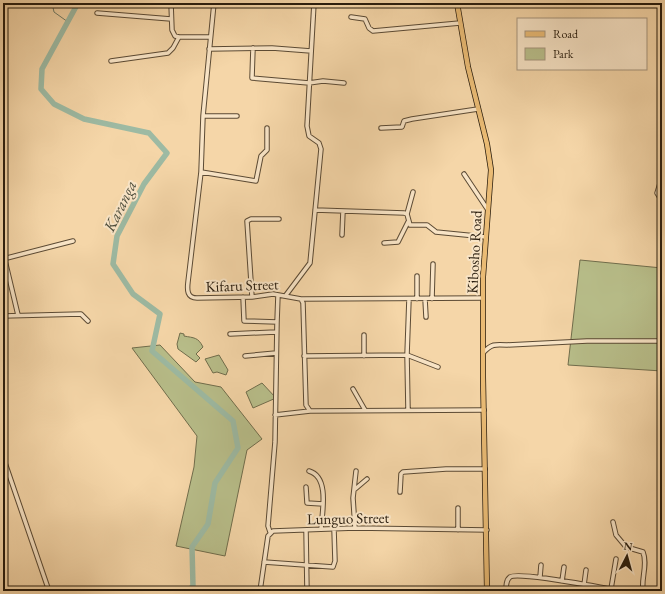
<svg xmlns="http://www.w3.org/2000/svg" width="665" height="594" font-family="'EB Garamond',serif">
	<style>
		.green { fill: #b8be8a; stroke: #706d4c }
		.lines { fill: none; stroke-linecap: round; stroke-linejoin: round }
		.stream { stroke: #6e7b67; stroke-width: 1 }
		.river { stroke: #9dbaa3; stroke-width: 5.5 }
		.minor-casing { stroke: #5b4a34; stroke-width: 5.5 }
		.major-casing { stroke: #281c0d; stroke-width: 6 }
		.minor { stroke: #f8e4c6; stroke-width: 3.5 }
		.major { stroke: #eabb74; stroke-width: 4.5 }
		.labels { text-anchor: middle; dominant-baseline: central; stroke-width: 4; stroke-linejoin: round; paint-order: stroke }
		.street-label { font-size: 15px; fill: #281c0d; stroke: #f8e4c6 }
		.water-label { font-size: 16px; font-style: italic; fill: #4b4b3a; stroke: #f8e4c6 }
	</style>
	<rect width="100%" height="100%" fill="#f5d6a8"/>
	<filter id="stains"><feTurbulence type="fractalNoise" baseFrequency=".005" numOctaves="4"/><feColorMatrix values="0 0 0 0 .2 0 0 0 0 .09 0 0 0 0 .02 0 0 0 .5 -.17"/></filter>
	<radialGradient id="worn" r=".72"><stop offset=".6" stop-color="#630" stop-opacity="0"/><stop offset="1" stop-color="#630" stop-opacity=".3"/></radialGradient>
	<path class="green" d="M580 260 662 268V371L568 365Z
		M180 333 184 334V336C194 338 198 337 203 347L196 354 200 358 196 362 178 349 177 344Z
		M160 345 195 382 221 387 262 439 247 450 225 556 176 546 194 467 197 436 132 348Z
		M219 355 228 370 226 375 217 372 213 373 205 359Z
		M262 383 276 398 253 408 246 392Z"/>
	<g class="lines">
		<path class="stream" d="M52 3 54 12 68 22"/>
		<path class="river" d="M78 3 42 69 41 89 54 104 84 119 149 133 167 153 144 184 117 236 113 264 133 294 160 314 152 351 233 421 238 448 215 483 208 524 192 547 193 586 188 591"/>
		<g class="minor-casing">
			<path id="minor" d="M171 3 172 30 175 36 179 37H210
				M214 3 203 116 201 172 188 282C187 290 187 298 197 298L252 297 273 294 301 299 303 303 306 405 310 411 484 410
				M97 13 171 19
				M351 17 365 19 369 28 373 31 460 23
				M253 48 252 78 309 83 323 81 344 83
				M209 49 272 48 311 51
				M111 61 168 53 173 48 179 37
				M203 116H237
				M381 128 402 127 404 121 412 119 478 109
				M201 172 256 181 261 156 267 150V128
				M464 174 488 210
				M662 177 657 193 662 201
				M315 210 404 213 407 214 410 225H427L436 232 486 237
				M407 214 413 192
				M342 235 343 211
				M384 243 398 242 408 222
				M3 252 18 315
				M3 259 73 241
				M417 276V299
				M286 295 310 263 321 149 319 143 309 136 307 126 314 3
				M243 297 244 321 277 322 275 442 268 526 270 532
				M252 297 247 221 251 219H279
				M301 299 483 298
				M425 299 426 317
				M432 299 433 264
				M3 316 81 314 88 321
				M277 322 278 295
				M230 334 276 332
				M364 335V356
				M483 353C491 344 495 344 507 345L587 341H662
				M245 356 276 353
				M304 356 407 355 438 367
				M353 389 365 410
				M408 409 407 355 409 299
				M275 415 310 411
				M3 457 49 591
				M309 471C330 477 322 513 321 529
				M306 487 307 503 323 504
				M354 490 367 479
				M400 492 401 474 403 472 446 469H485
				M458 508V530
				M613 522 616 535 626 547 643 552C648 564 641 578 643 591
				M355 528 353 498 356 471
				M306 530 307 591
				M264 562 333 567 335 561 334 529
				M540 577 541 565
				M562 581 564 567
				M584 585 586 570
				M611 589 616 559
				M260 591 268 536 273 531 355 528 487 530
				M506 591C506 586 506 580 510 577 519 571 607 589 623 591"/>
		</g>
		<g class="major-casing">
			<path id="major" d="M457 3 468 67 487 144 491 170 483 277V377L487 591"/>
		</g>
		<use href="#minor" class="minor"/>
		<use href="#major" class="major"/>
	</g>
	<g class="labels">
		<g class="street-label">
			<text transform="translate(474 252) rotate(-87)">Kibosho Road</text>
			<text transform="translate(242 285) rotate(-2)">Kifaru Street</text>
			<text transform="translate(348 518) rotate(-1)">Lunguo Street</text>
		</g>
		<g class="water-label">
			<text transform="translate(120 206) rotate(-64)">Karanga</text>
		</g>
	</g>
	<rect width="665" height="594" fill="none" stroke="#f5d6a8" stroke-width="16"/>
	<rect x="4" y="4" width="657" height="586" fill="none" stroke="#281c0d" stroke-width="2"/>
	<rect x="8" y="8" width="649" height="578" fill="none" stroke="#281c0d"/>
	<rect x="517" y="18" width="130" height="52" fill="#f8e4c6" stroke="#a5947c"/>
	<rect x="525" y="31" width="20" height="6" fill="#eabb74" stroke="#a5947c"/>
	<text x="553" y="38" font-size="12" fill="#281c0d">Road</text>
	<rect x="525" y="48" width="20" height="12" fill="#b8be8a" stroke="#a5947c"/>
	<text x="553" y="58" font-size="12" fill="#281c0d">Park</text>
	<g transform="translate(627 556) rotate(6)" stroke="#f8e4c6" stroke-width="3" paint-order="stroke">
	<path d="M0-3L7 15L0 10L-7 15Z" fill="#281c0d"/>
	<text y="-6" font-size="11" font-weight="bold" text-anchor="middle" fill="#281c0d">N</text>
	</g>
	<rect width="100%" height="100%" filter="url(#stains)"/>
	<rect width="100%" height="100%" fill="url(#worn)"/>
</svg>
